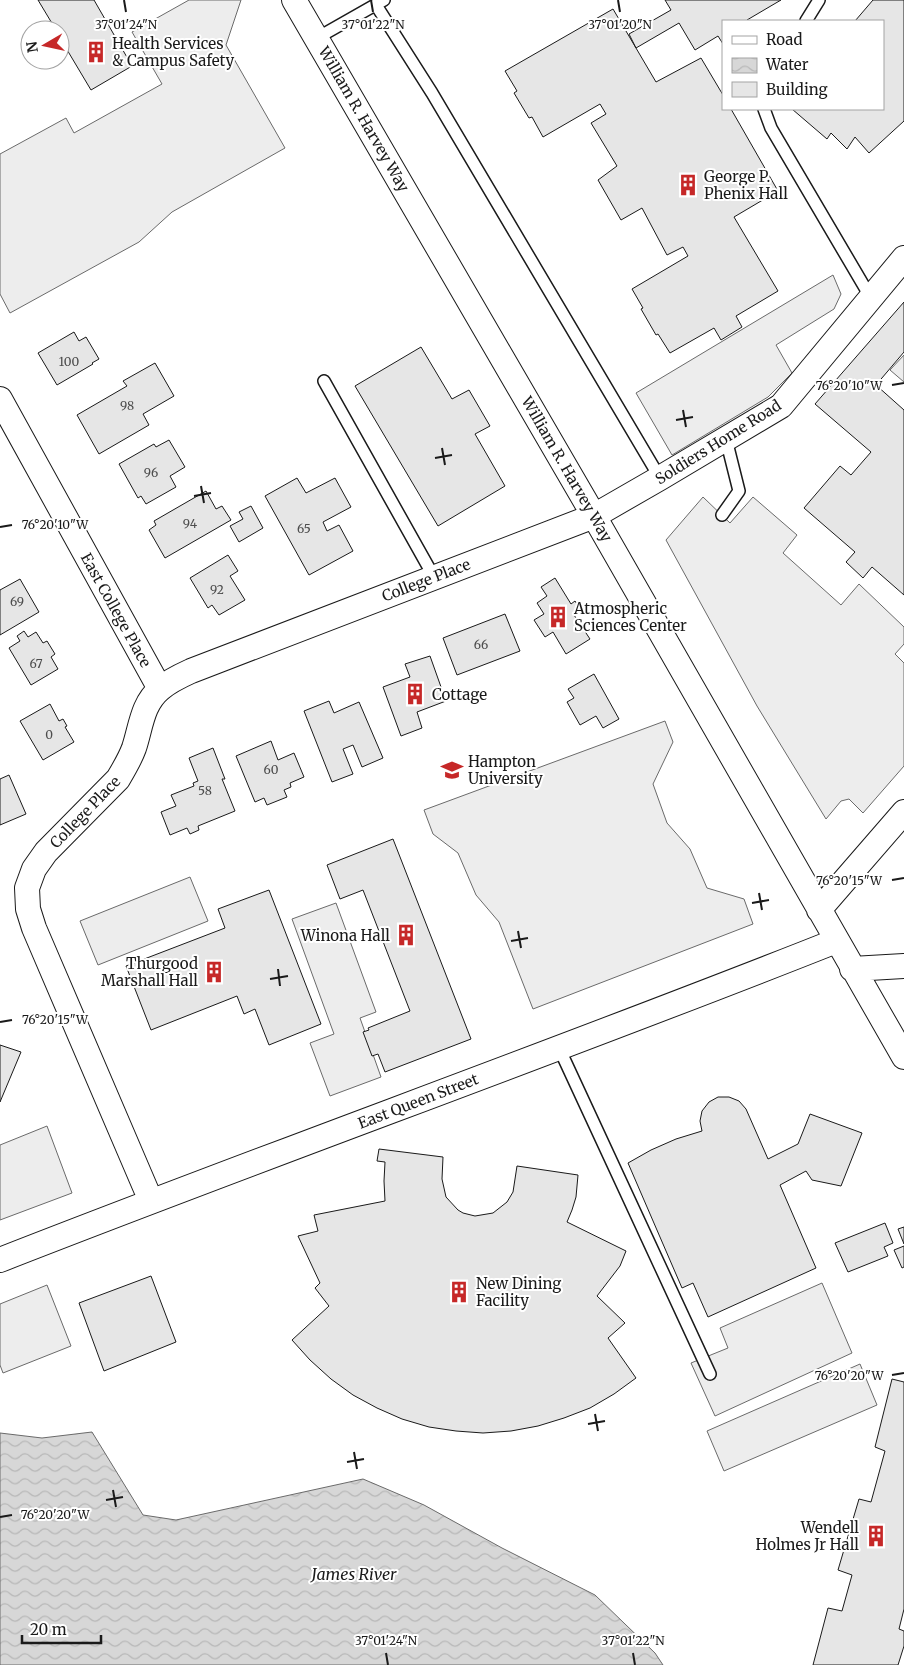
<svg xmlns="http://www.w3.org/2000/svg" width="904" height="1665" font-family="Merriweather,serif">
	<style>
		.built { fill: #ededed; stroke: #6a6a6a }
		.water { fill: url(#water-waves); stroke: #6a6a6a }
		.building { fill: #e6e6e6; stroke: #1a1a1a }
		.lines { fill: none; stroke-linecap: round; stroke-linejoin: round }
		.lane-casing { stroke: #1a1a1a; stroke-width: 14 }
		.street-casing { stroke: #1a1a1a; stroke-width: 26 }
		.lane { stroke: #fff; stroke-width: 11 }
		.street { stroke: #fff; stroke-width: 24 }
		.ticks { fill: none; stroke: #1a1a1a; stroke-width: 2 }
		.labels { text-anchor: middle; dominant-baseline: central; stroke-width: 4; stroke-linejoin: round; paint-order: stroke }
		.number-label { font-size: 12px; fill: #4d4d4d }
		.poi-label { font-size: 15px; fill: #1a1a1a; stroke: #fff; text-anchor: start }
		.street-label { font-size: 15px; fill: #1a1a1a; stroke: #fff }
		.water-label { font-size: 16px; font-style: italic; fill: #1a1a1a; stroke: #fff }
		.ticks-label { font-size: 12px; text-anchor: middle; fill: #1a1a1a; stroke: #fff; stroke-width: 4; stroke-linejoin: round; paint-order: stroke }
	</style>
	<defs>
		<pattern id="water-waves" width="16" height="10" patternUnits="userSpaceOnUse" patternTransform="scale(1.25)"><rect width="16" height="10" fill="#d7d7d7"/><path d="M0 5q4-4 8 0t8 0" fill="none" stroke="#b8b8b8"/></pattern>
	</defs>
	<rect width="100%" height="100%" fill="#fff"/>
	<path class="built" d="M189 0H241L226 45 285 148 172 212 139 242 10 313 0 294V154L66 118 74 133 162 84 132 32Z
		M833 275 841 294 834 309 776 345 792 373 768 397 672 455 636 393Z
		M904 355V382L890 370Z
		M703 497 730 523 753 497 797 535 783 553 841 605 859 584 904 627V644L895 654 904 663V766L863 813 849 799 841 801 826 819 757 706 666 540Z
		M665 721 673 742 653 784 667 823 690 849 707 888 744 899 753 924 533 1009 499 922 476 895 458 853 433 834 424 810Z
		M190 877 208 921 98 965 80 921Z
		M336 903 376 1012 360 1018 381 1077 330 1096 310 1043 334 1034 292 919Z
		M47 1126 72 1193 0 1220V1145Z
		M822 1283 852 1353 715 1416 691 1363 728 1348 720 1328Z
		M47 1285 71 1346 3 1373 0 1365V1304Z
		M860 1364 877 1405 724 1471 707 1431Z"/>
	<path class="water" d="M92 1432 143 1515 176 1520 363 1479 424 1505 502 1548 595 1595 655 1653 663 1665H0V1433L42 1438Z"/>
	<path class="building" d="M38 0H94L132 66 91 90 60 38V30H56Z
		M665 0H781L747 20 748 21H723V44L718 36 695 50 679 23 636 48 629 34 671 10Z
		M873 0H904V121L869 153 855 137 847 149 831 133 827 139 792 109H883V21H855Z
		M613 9 656 82 701 58 723 95V109H731L778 191 734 217 778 291 736 316 742 327 721 340 714 328 670 353 658 334 656 335 641 309 643 308 632 289 688 256 683 247 667 255 642 208 621 220 598 180 617 166 591 123 606 114 600 104 543 137 532 117 529 118 514 93 517 91 505 71Z
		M904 302V352L876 385 904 410V595L872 567 863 578 846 562 855 552 804 508 840 466 851 475 871 452 815 404Z
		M74 332 79 341 86 337 99 359 92 363 93 364 57 385 38 353Z
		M421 347 452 399 469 390 490 426 475 434 505 486 438 526 355 386Z
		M155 363 174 396 143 414 149 425 99 454 77 415 127 386 123 381Z
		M169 440 185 467 170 476 176 487 146 504 141 496 138 498 119 464 154 444 156 447Z
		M297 478 306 493 335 478 351 507 323 522 327 531 339 525 353 551 309 575 265 496Z
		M206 491 216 509 222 506 231 520 165 558 149 530 156 525 154 521Z
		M251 506 263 528 239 542 230 526 243 519 239 512Z
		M228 555 238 571 230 576 245 600 219 615 212 605 208 608 190 578Z
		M555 578 571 604 575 601 581 610 574 615 590 639 566 654 553 632 545 637 534 620 544 614 537 603 547 596 541 587Z
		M20 579 39 612 0 635V590Z
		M505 614 520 651 457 675 443 638Z
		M24 631 28 637 36 632 43 643 47 641 55 654 51 657 58 669 31 685 9 648 20 641 17 636Z
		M430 656 446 701 417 712 422 728 401 736 383 687 410 677 405 664Z
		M594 674 619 719 603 728 596 716 580 725 567 702 574 698 568 689Z
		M329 701 334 713 359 702 383 758 362 767 353 745 343 749 353 774 332 782 304 711Z
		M50 704 59 721 63 719 67 726 65 727 74 742 43 760 20 721Z
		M271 741 278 760 294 753 304 777 290 783 291 787 284 790 287 797 267 805 264 798 255 802 236 756Z
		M213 748 225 779H222L235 811 198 826 199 830 190 834 187 828 170 835 161 812 176 806 171 795 194 786 193 783 198 781 189 758Z
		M9 775 26 814 0 825V779Z
		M393 839 471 1039 385 1072 378 1054 372 1056 363 1032 369 1030 368 1028 410 1011 363 890 340 899 327 865Z
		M269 890 321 1024 269 1045 255 1009 244 1014 237 996 151 1030 126 966 225 928 218 909Z
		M0 1045 21 1052 0 1102Z
		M718 1097H729L739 1101 746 1109 768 1159 798 1144 810 1114 862 1133 841 1186 812 1180 806 1171 780 1185 816 1268 708 1317 693 1283 682 1288 628 1163 651 1150 676 1139 702 1131 700 1121 702 1111 709 1102Z
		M379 1149 443 1157 442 1179 446 1197 458 1210 463 1213 475 1216 493 1213 507 1202 513 1192 517 1166 578 1175 576 1197 572 1210 567 1222 626 1251 620 1266 597 1296 625 1323 608 1338 636 1378 614 1394 590 1408 564 1418 538 1426 511 1431 483 1433 456 1431 429 1427 402 1419 377 1408 353 1395 331 1379 310 1360 292 1340 329 1306 315 1288 320 1283 298 1236 318 1231 314 1215 385 1201 384 1181 385 1162 377 1161Z
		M885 1223 893 1243 884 1247 888 1256 848 1272 835 1243Z
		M904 1227V1244L898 1229Z
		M904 1246V1267L902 1268 894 1250Z
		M151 1276 176 1342 104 1371 79 1303Z
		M892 1379 904 1382V1609L899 1629 904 1631V1646L898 1665H813L828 1608 842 1611 852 1575 838 1570 859 1499 871 1502 885 1451 875 1447Z"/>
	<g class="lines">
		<g class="lane-casing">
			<path id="lane" d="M376 5 432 93 660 478
				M806 21 819 0
				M317 38 384 0
				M764 109 771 128 871 298
				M324 381 434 577
				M722 515 739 491 726 439
				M559 1048 710 1374"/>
		</g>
		<g class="street-casing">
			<path id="street" d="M294 0 594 516 904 1057
				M0 399 160 689
				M819 910 904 812
				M852 969 904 966
				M151 1201 34 928 28 909 27 888 34 869 46 852 118 779C124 769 130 759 134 748 141 727 142 704 160 689 169 681 180 676 191 671L594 516 660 478 781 406 904 258
				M0 1260C278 1151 559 1051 836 941"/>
		</g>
		<use href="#lane" class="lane"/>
		<use href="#street" class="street"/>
	</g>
	<path class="ticks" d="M124 0 126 12M371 0 373 12M618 0 620 12M892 385 904 383M683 410 686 427M676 420 693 417M442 448 445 465M435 458 452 455M201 486 204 503M194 496 211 493M0 527 12 525M892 880 904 878M759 893 762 910M752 903 769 900M518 931 521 948M511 941 528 938M278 969 280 986M270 979 288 976M0 1022 12 1020M892 1375 904 1373M595 1414 598 1431M588 1424 605 1421M354 1452 357 1469M347 1462 364 1459M113 1490 116 1507M106 1500 123 1497M0 1517 12 1515M386 1653 388 1665M633 1653 635 1665"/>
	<defs>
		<g id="building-bare" transform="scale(1.725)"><path d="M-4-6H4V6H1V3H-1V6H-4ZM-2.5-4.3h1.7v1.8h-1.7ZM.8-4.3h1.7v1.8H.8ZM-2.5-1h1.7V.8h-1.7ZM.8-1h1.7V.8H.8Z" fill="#c62828" stroke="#fff" stroke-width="2.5" paint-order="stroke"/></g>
		<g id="university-bare" transform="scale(1.725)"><path d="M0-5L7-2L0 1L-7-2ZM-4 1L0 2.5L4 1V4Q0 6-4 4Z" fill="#c62828" stroke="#fff" stroke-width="2.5" paint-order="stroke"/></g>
	</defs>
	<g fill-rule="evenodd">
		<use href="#building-bare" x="96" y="52"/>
		<use href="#building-bare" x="688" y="185"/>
		<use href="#building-bare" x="558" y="617"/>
		<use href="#building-bare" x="415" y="694"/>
		<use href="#university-bare" x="452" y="770"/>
		<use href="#building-bare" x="406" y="935"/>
		<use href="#building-bare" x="214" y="972"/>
		<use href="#building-bare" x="459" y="1292"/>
		<use href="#building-bare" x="876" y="1536"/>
	</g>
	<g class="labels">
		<g class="number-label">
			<text x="69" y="361">100</text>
			<text x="127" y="405">98</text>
			<text x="151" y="472">96</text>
			<text x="190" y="523">94</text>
			<text x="304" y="528">65</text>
			<text x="217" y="589">92</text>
			<text x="17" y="601">69</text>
			<text x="481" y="644">66</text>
			<text x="36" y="663">67</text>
			<text x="49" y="734">0</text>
			<text x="271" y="769">60</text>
			<text x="205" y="790">58</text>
		</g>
		<g class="poi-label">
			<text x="112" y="43">Health Services<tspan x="112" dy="17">&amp; Campus Safety</tspan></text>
			<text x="704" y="176">George P.<tspan x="704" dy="17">Phenix Hall</tspan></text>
			<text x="574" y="608">Atmospheric<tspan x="574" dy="17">Sciences Center</tspan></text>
			<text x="432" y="694">Cottage</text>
			<text x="468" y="761">Hampton<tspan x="468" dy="17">University</tspan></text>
			<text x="390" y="935" text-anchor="end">Winona Hall</text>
			<text x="198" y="963" text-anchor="end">Thurgood<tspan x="198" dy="17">Marshall Hall</tspan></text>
			<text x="476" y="1283">New Dining<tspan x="476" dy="17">Facility</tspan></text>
			<text x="859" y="1527" text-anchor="end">Wendell<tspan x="859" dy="17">Holmes Jr Hall</tspan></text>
		</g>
		<g class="street-label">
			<text transform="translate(364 119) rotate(60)">William R. Harvey Way</text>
			<text transform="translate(718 442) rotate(-32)">Soldiers Home Road</text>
			<text transform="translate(567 469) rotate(60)">William R. Harvey Way</text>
			<text transform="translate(426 580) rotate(-21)">College Place</text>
			<text transform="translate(116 610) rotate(61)">East College Place</text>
			<text transform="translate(85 812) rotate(-46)">College Place</text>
			<text transform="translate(418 1101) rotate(-21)">East Queen Street</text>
		</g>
		<g class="water-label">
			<text x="354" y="1574">James River</text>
		</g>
	</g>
	<g class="ticks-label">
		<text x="126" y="29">37°01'24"N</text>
		<text x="373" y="29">37°01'22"N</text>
		<text x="620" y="29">37°01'20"N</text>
		<text x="849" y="390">76°20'10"W</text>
		<text x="55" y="529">76°20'10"W</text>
		<text x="849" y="885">76°20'15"W</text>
		<text x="55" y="1024">76°20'15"W</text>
		<text x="849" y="1380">76°20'20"W</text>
		<text x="55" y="1519">76°20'20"W</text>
		<text x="386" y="1645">37°01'24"N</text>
		<text x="633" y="1645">37°01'22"N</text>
	</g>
	<rect x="722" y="20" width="162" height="90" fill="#ffffff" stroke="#a3a3a3"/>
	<rect x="732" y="36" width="25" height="8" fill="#ffffff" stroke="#a3a3a3"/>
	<text x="766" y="45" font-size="15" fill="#1a1a1a">Road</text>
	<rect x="732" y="58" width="25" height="15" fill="url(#water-waves)" stroke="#a3a3a3"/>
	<text x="766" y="70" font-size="15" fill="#1a1a1a">Water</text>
	<rect x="732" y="82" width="25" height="15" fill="#e6e6e6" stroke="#a3a3a3"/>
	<text x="766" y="95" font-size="15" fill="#1a1a1a">Building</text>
	<g transform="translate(45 45) rotate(261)"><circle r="24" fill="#ffffff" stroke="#a3a3a3"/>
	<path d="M0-4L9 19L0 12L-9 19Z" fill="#c62828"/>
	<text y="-8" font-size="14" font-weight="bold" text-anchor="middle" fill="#1a1a1a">N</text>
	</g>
	<path d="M22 1635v8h79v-8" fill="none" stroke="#1a1a1a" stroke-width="2.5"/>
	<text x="30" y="1635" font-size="15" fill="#1a1a1a" stroke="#ffffff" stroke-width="4" paint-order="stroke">20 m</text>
</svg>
